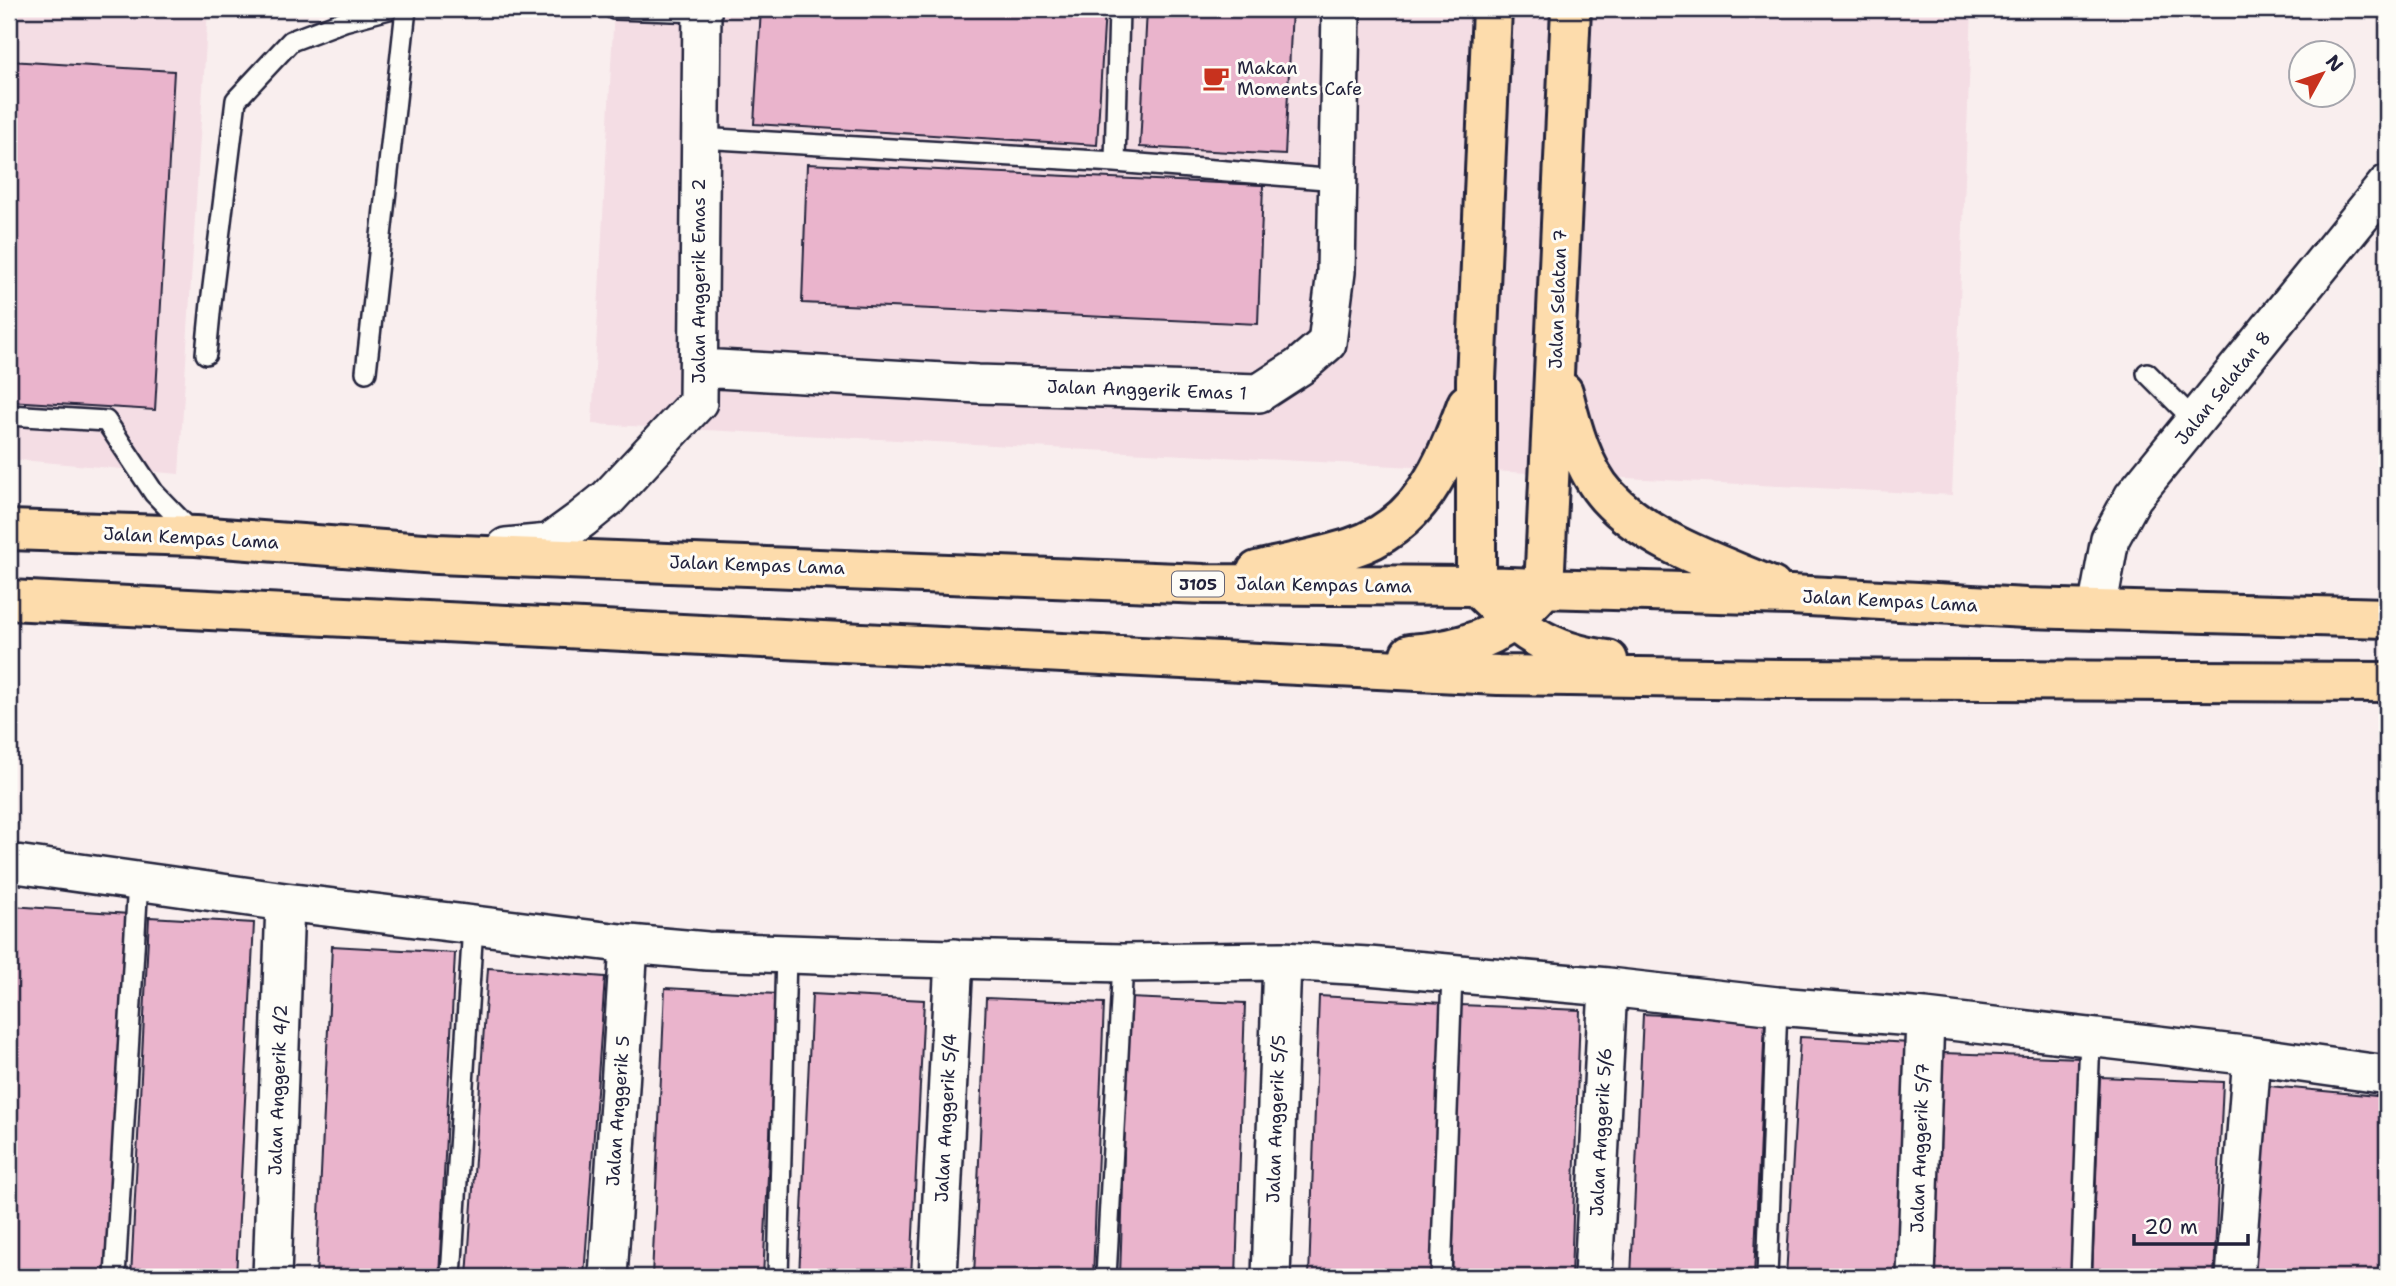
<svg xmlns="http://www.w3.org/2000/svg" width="2396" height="1286" font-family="'Shantell Sans',sans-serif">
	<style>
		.built { fill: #f4dde4 }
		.building { fill: #eab4cc; stroke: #22223b; stroke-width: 2 }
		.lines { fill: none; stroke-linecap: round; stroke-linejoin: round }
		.lane-casing { stroke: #22223b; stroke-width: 24 }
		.street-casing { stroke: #22223b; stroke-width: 42 }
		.primary-casing { stroke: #22223b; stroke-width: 44 }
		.lane { stroke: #fdfcf7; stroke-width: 19 }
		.street { stroke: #fdfcf7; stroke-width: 37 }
		.primary { stroke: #fddcac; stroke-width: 38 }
		.labels { text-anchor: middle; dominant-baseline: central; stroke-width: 6; stroke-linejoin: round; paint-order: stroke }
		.shield { fill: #fdfcf7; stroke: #646373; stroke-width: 2 }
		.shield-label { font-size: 16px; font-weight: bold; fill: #22223b }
		.poi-label { font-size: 18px; fill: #22223b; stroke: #fdfcf7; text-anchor: start }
		.street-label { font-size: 18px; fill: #22223b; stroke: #fdfcf7 }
	</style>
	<rect width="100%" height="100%" fill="#f9eeee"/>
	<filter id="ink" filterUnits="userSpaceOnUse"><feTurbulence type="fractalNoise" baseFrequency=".0143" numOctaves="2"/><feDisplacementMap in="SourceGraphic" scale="14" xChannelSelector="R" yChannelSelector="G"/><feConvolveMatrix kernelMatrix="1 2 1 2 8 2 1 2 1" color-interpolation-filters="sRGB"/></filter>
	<g filter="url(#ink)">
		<path class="built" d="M9 9H208L179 474 9 459Z
			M614 9H1972L1952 495 592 424Z"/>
		<path class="building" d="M761 9H1105L1097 145 754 124Z
			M1147 9H1292L1285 155 1140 147Z
			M9 61 174 71 155 410 9 401 13 332H9Z
			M807 164 1263 185 1258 324 802 303Z
			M11 906 129 914 104 1277H9V944Z
			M149 917 254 923 236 1277H131Z
			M332 946 455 953 439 1277H316Z
			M488 968 605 977 584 1277H467Z
			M665 988 777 994 763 1277H652Z
			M812 994 924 1000 911 1277H799Z
			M1319 996 1443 1003 1432 1277H1309Z
			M986 998 1104 1003 1093 1277H974Z
			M1129 998 1245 1003 1236 1277H1120Z
			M1460 1005 1580 1010 1571 1277H1452Z
			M1643 1014 1765 1020 1754 1277H1631Z
			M1800 1037 1911 1043 1903 1277H1786Z
			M1943 1053 2081 1058 2073 1277H1935Z
			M2100 1077 2223 1082 2214 1277H2092Z
			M2269 1086 2387 1097V1277H2251Z"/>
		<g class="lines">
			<g class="lane-casing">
				<path id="lane" d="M614 9 702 12
					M700 138 1115 162 1119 9
					M1115 162 1338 180
					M206 354 211 303 236 100 291 41 344 21 389 9
					M366 372 406 9
					M2147 373 2196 422
					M9 415 106 421 154 493 193 533
					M115 1277 138 881
					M451 1277 473 925
					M778 1277 786 954
					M1106 1277 1123 963
					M1441 1277 1452 975
					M1767 1277 1777 1006
					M2081 1277 2090 1037"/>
			</g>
			<g class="street-casing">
				<path id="street" d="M700 368 978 384 1259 393 1299 367 1327 343 1336 272 1341 9
					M506 547 549 543 582 519 608 498 698 402 702 9
					M2097 610 2110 539 2133 497 2387 184
					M9 863 285 902 629 944 707 951 873 957 1123 963 1282 961 1368 966 1608 987 1777 1006 1925 1018 2252 1056 2387 1075
					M272 1277 285 902
					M608 1277 629 944
					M938 1277 954 958
					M1271 1277 1282 961
					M1593 1277 1608 987
					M1916 1277 1925 1018
					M2235 1277 2252 1056"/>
			</g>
			<g class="primary-casing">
				<path id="primary" d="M1492 9 1476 380V586C1520 629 1545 652 1608 660
					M1563 392C1571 425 1583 470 1607 496 1649 542 1716 563 1772 587
					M9 530 196 536 437 554 1204 584 1476 586 1791 595 2026 608 2387 618
					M1257 571C1288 563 1320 558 1351 548 1420 526 1444 466 1467 404
					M9 600 1498 675 1781 679 2387 682
					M1410 654C1446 651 1484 644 1513 620 1524 611 1534 600 1544 589L1571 9"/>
			</g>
			<use href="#lane" class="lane"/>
			<use href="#street" class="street"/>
			<use href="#primary" class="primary"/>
		</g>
	</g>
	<defs>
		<g id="cafe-bare" transform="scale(2.1)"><path d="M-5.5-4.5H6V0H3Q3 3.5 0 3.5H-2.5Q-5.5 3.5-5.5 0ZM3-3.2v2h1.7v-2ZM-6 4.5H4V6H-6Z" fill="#c8321e" stroke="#fdfcf7" stroke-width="2.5" paint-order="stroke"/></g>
	</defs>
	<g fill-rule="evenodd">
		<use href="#cafe-bare" x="1216" y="78"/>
	</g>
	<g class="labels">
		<rect class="shield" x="1172" y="571.5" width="52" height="25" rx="5"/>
		<g class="shield-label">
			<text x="1198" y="584">J105</text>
		</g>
		<g class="poi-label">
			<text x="1237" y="68">Makan<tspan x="1237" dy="21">Moments Cafe</tspan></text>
		</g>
		<g class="street-label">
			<text transform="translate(699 281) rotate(-90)">Jalan Anggerik Emas 2</text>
			<text transform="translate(1558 299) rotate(-88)">Jalan Selatan 7</text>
			<text transform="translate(2223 388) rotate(-51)">Jalan Selatan 8</text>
			<text transform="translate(1147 390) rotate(2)">Jalan Anggerik Emas 1</text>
			<text transform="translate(191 538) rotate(3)">Jalan Kempas Lama</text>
			<text transform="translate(757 565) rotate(2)">Jalan Kempas Lama</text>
			<text transform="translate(1324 585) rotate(1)">Jalan Kempas Lama</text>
			<text transform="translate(1890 601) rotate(3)">Jalan Kempas Lama</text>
			<text transform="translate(278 1090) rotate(-88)">Jalan Anggerik 4/2</text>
			<text transform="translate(618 1111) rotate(-86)">Jalan Anggerik 5</text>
			<text transform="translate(946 1118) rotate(-87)">Jalan Anggerik 5/4</text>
			<text transform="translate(1276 1119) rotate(-88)">Jalan Anggerik 5/5</text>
			<text transform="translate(1601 1132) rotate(-87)">Jalan Anggerik 5/6</text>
			<text transform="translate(1920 1148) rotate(-88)">Jalan Anggerik 5/7</text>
		</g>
	</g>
	<rect width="2396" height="1286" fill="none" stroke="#fdfcf7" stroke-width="35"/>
	<rect x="18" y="18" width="2361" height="1251" fill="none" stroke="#22223b" stroke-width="2.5" filter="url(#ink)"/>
	<g transform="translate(2322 74) rotate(50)"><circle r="33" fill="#fdfcf7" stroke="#a5a5ac" stroke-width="2"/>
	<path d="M0-5L12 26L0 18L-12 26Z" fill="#c8321e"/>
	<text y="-10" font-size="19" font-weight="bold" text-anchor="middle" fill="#22223b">N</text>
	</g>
	<path d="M2134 1234v10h114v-10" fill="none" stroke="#22223b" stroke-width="3.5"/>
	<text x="2144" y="1234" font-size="21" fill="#22223b" stroke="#fdfcf7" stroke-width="5" paint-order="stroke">20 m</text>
</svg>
